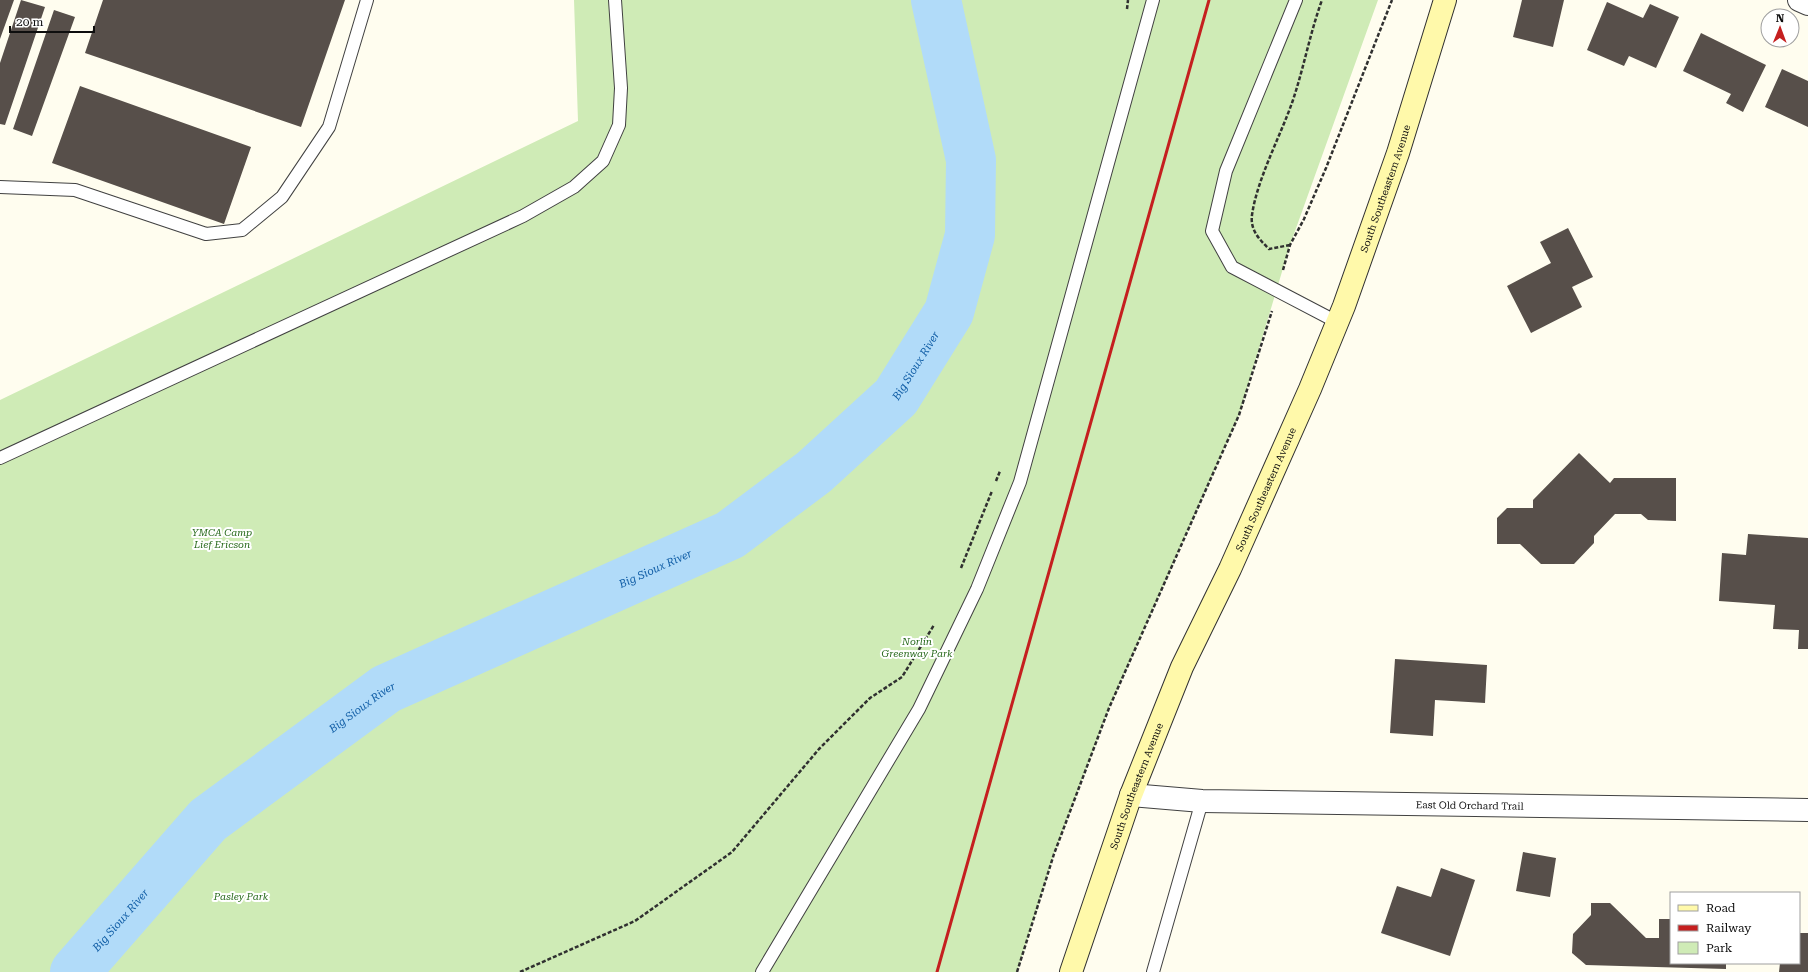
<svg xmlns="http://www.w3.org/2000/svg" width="1808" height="972" font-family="'Roboto Serif',serif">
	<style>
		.green { fill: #cfebb6 }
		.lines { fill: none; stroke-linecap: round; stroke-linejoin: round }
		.river { stroke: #b1dbf9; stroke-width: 50 }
		.building { fill: #574f4a }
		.lane-casing { stroke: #414141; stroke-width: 14 }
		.street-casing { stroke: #414141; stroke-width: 24 }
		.secondary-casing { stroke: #303030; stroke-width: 24 }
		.path { stroke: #303030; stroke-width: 2.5; stroke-dasharray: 4 2; stroke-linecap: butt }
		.lane { stroke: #fff; stroke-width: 12 }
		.street { stroke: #fff; stroke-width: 22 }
		.secondary { stroke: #fff9aa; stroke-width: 22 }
		.rail { stroke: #c51f1f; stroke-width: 3 }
		.labels { text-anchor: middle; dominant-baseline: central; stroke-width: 4; stroke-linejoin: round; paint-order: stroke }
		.street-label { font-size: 10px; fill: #0e0e0e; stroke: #fff }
		.park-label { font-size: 10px; font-style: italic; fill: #27691b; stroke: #fff }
		.water-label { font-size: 11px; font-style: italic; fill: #115ea6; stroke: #fff }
	</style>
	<rect width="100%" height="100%" fill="#fffdef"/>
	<path class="green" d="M574 0H1378L1290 245 1239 415 1109 708 1054 854 1017 972H0V400L578 121Z"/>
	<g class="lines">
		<path class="river" id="s1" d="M75 972 208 820 386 689 730 535 814 472 896 397 949 312 970 235 971 160 936 0"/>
	</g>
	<path class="building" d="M0 0H14L0 39Z
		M21 0 45 7 5 125 0 124V63Z
		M103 0H345L301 127 85 53Z
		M1522 0H1564L1553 47 1513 37Z
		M1607 2 1643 18 1650 4 1679 17 1656 68 1629 56 1624 66 1587 50Z
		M54 10 75 17 32 136 13 129Z
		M1701 33 1766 65 1743 112 1726 103 1731 94 1683 71Z
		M1782 69 1808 81V127L1765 107Z
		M80 86 251 147 224 224 52 163Z
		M1568 228 1593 277 1572 287 1582 307 1531 333 1507 286 1551 263 1540 242Z
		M1579 453 1610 483 1614 478H1676V521L1648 520 1641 514H1615L1594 536V543L1574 564H1541L1520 544H1497V518L1507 508H1533V500Z
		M1748 534 1808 538V649H1798L1799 630 1773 629 1775 605 1719 601 1722 553 1746 555Z
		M1395 659 1487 665 1485 703 1435 700 1433 736 1390 733Z
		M1523 852 1556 858 1550 897 1516 891Z
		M1441 868 1475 880 1450 956 1381 933 1397 886 1431 897Z
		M1591 903H1610L1646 938H1659V919H1671V963H1726V969L1586 965 1572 953 1573 934 1591 915Z
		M1799 933H1808V972H1779L1780 963H1799Z"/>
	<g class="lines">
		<g class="lane-casing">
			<path id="lane" d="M1296 0 1226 171 1212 231 1232 267 1337 322
				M0 187 75 190 206 234 242 230 282 197 329 127 367 0
				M0 458 523 216 574 187 603 161 619 125 621 88 615 0
				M762 972 919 709 977 589 1020 482 1153 0
				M1153 972 1202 801"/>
		</g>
		<g class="street-casing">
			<g id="street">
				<path d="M1799 0 1808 4"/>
				<path id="s2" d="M1131 795 1202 801 1808 810"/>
			</g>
		</g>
		<g class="secondary-casing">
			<g id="secondary">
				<path id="s3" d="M1071 972 1131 795 1182 667 1230 569 1310 389 1344 306 1398 153 1445 0"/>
			</g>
		</g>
		<path class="path" d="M1127 9 1128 0
			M1290 245 1269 249C1259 239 1250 230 1252 215 1257 179 1281 135 1293 100 1304 67 1310 33 1322 0
			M1283 270 1290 245 1304 219 1326 168 1392 0
			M996 481 1000 471
			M961 568 992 491
			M520 972 635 921 732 852 819 749 870 698 902 677 934 625
			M1017 972 1054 854 1109 708 1239 415 1272 311"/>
		<use href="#lane" class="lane"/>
		<use href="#street" class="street"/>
		<use href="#secondary" class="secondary"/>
		<path class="rail" d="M937 972 1209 0"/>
	</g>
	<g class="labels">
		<g class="street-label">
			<text stroke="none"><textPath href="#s3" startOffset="845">South Southeastern Avenue</textPath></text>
			<text stroke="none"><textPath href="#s3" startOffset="521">South Southeastern Avenue</textPath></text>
			<text stroke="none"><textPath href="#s3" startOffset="197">South Southeastern Avenue</textPath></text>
			<text stroke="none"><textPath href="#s2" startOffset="339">East Old Orchard Trail</textPath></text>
		</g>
		<g class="park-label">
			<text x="222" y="532">YMCA Camp<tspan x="222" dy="12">Lief Ericson</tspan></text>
			<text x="917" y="641">Norlin<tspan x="917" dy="12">Greenway Park</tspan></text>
			<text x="241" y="896">Pasley Park</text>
		</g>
		<g class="water-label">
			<text stroke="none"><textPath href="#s1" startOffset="1053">Big Sioux River</textPath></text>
			<text stroke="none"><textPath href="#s1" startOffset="718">Big Sioux River</textPath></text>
			<text stroke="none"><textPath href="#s1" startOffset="393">Big Sioux River</textPath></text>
			<text stroke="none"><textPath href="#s1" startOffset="69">Big Sioux River</textPath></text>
		</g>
	</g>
	<rect x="1670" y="892" width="130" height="72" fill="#ffffff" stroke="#9f9f9f"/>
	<rect x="1678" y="905" width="20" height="6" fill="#fff9aa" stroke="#9f9f9f"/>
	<text x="1706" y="912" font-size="12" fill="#0e0e0e">Road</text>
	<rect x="1678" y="925" width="20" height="6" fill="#c51f1f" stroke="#9f9f9f"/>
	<text x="1706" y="932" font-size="12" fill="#0e0e0e">Railway</text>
	<rect x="1678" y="942" width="20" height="12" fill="#cfebb6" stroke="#9f9f9f"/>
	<text x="1706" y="952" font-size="12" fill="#0e0e0e">Park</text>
	<g transform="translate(1780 28) rotate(1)"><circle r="19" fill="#ffffff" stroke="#9f9f9f"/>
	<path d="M0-3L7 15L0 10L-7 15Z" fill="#c51f1f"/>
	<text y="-6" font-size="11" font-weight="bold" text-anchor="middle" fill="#0e0e0e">N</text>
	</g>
	<path d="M10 26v6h84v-6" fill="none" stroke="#0e0e0e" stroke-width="2"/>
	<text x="16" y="26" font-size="12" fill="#0e0e0e" stroke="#ffffff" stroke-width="3" paint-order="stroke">20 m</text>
</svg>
